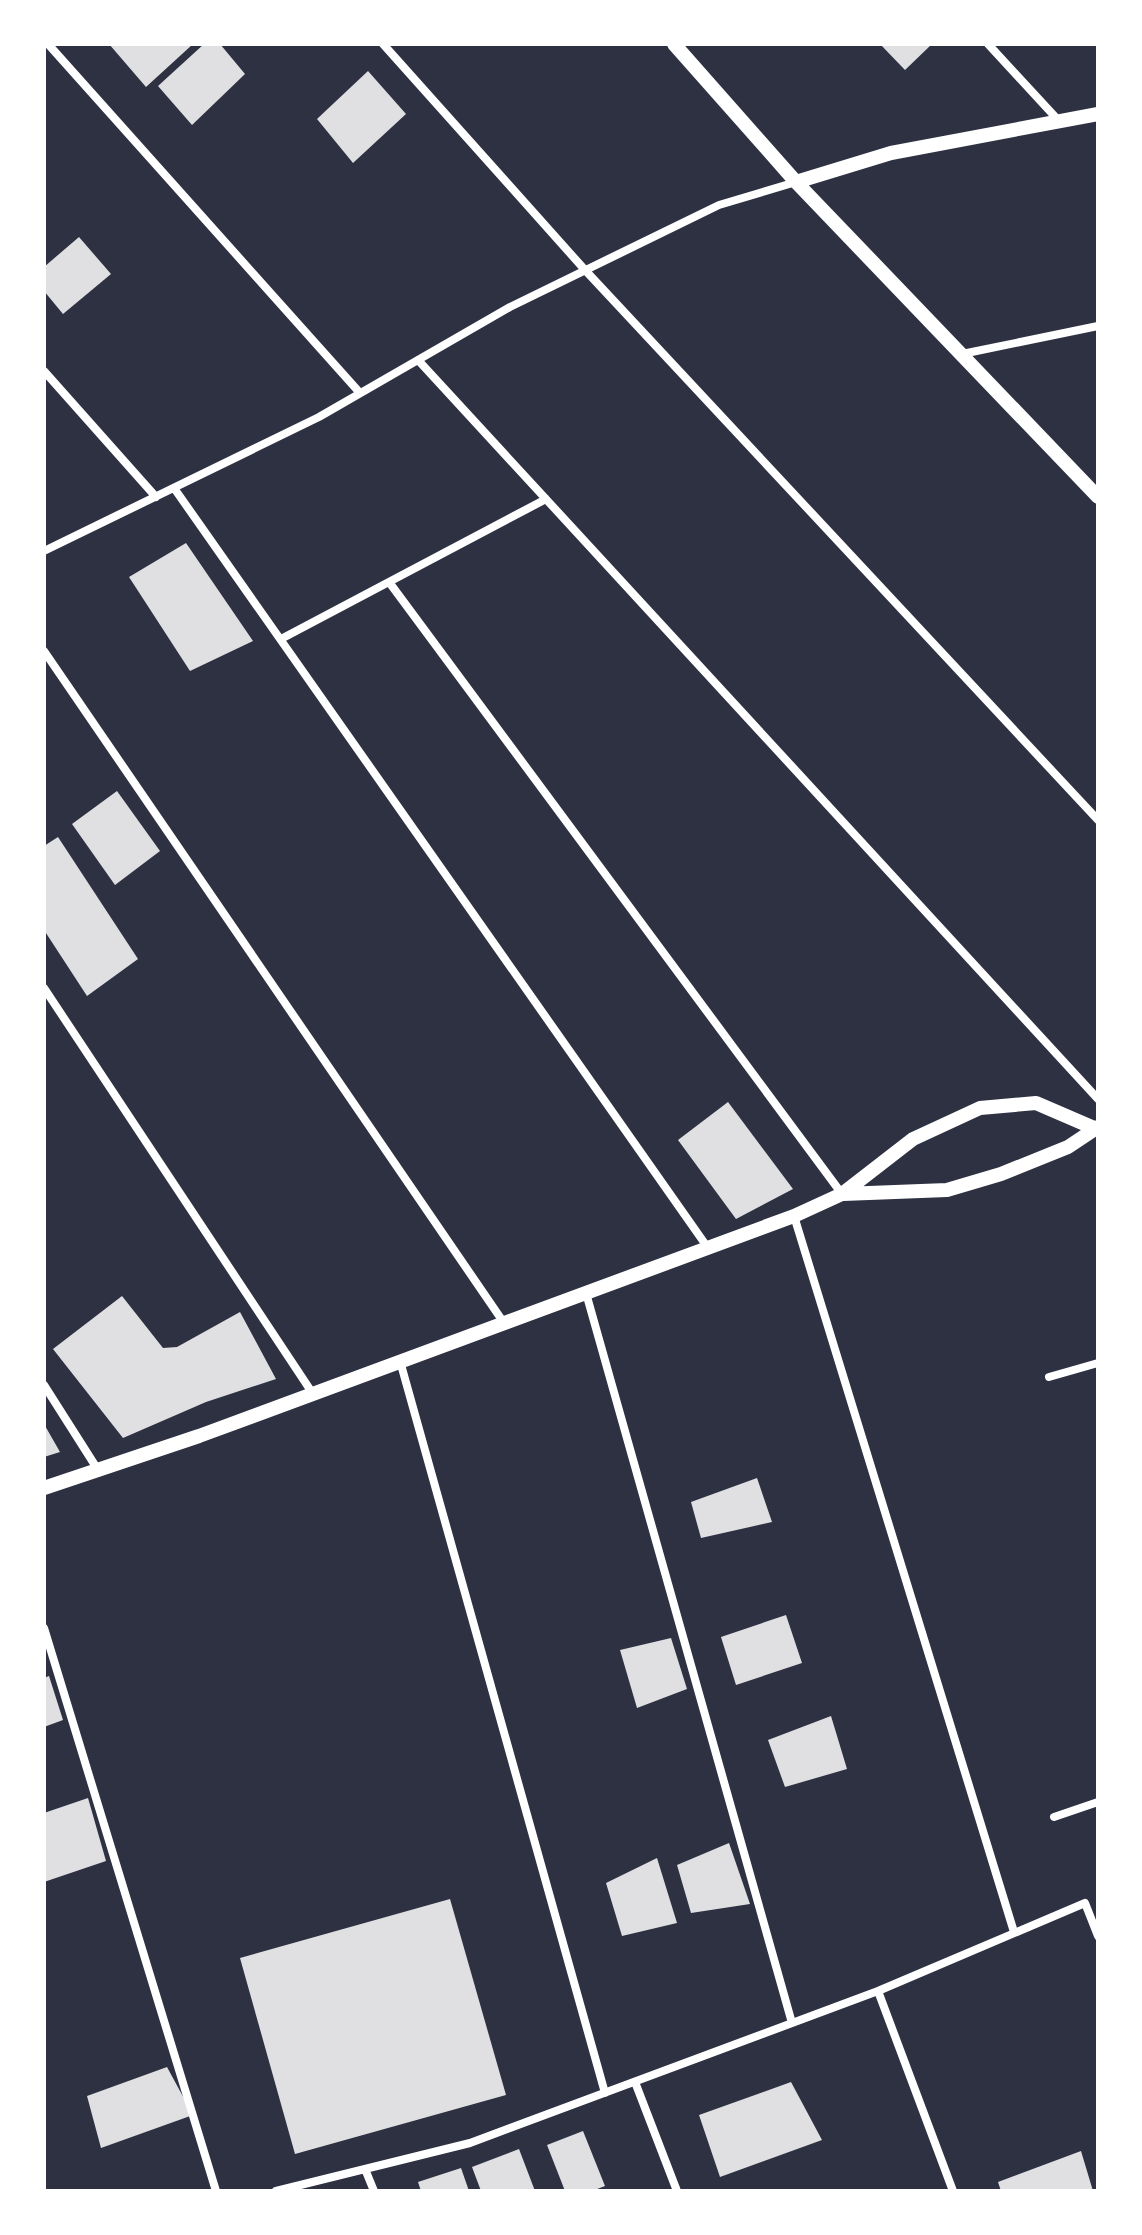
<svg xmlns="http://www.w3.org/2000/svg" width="1142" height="2235" font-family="Signika,sans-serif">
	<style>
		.building { fill: #e0e0e3 }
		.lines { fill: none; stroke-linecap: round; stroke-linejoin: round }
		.minor { stroke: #fff; stroke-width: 8 }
		.tertiary { stroke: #fff; stroke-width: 14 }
	</style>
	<rect width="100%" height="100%" fill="#2d3142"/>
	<path class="building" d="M109 44H193L146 87Z
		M204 44H220L245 74 192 125 158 86Z
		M880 44H932L905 70Z
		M368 71 406 114 353 163 317 119Z
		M79 237 111 274 63 314 44 291V267Z
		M186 543 253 641 190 671 129 577Z
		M117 791 160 851 115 885 72 824Z
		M58 837 138 959 87 996 44 930V846Z
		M728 1102 793 1189 736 1219 678 1140Z
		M122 1296 163 1348 177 1347 240 1312 276 1379 206 1402 123 1438 53 1349Z
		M44 1424 60 1452 44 1457Z
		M757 1478 772 1522 701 1538 691 1502Z
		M786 1615 802 1663 736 1685 721 1637Z
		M671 1638 687 1689 637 1708 620 1650Z
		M49 1676 63 1720 44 1727V1678Z
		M831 1716 847 1769 785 1787 768 1740Z
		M88 1798 106 1861 44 1882V1813Z
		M729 1843 750 1904 691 1913 677 1865Z
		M657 1858 677 1923 622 1936 606 1883Z
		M450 1899 506 2095 295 2154 240 1958Z
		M167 2067 193 2115 101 2148 87 2096Z
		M791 2082 822 2140 720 2177 699 2115Z
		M583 2131 605 2186 592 2191H565L547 2145Z
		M519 2149 535 2191H481L472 2167Z
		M1081 2151 1093 2191H1001L998 2182Z
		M461 2168 469 2191H421L418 2182Z"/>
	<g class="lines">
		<path class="minor" d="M48 44 360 393
			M383 44 585 270 1098 820
			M988 44 1059 121
			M962 354 1098 326
			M418 360 1098 1099
			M44 371 156 497
			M174 488 708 1248
			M44 551 319 417 510 307 719 205 796 182
			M389 582 842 1194
			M281 639 546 499
			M44 651 504 1323
			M44 988 313 1394
			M794 1216 1014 1932
			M586 1293 792 2023
			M400 1361 605 2093
			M1049 1377 1098 1363
			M44 1385 98 1470
			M44 1628 216 2191
			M1054 1817 1098 1802
			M878 1991 953 2191
			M635 2082 677 2191
			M365 2169 374 2191
			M276 2191 470 2143 878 1991 1085 1903 1098 1936"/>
		<path class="tertiary" d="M674 44 796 182 1098 497
			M796 182 891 153 1098 114
			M843 1194 947 1190 1001 1174 1068 1147 1098 1127
			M44 1488 199 1436 794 1216 842 1194 913 1139 980 1108 1036 1103 1094 1128"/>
	</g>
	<rect width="1142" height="2235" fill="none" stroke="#ffffff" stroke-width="92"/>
</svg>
